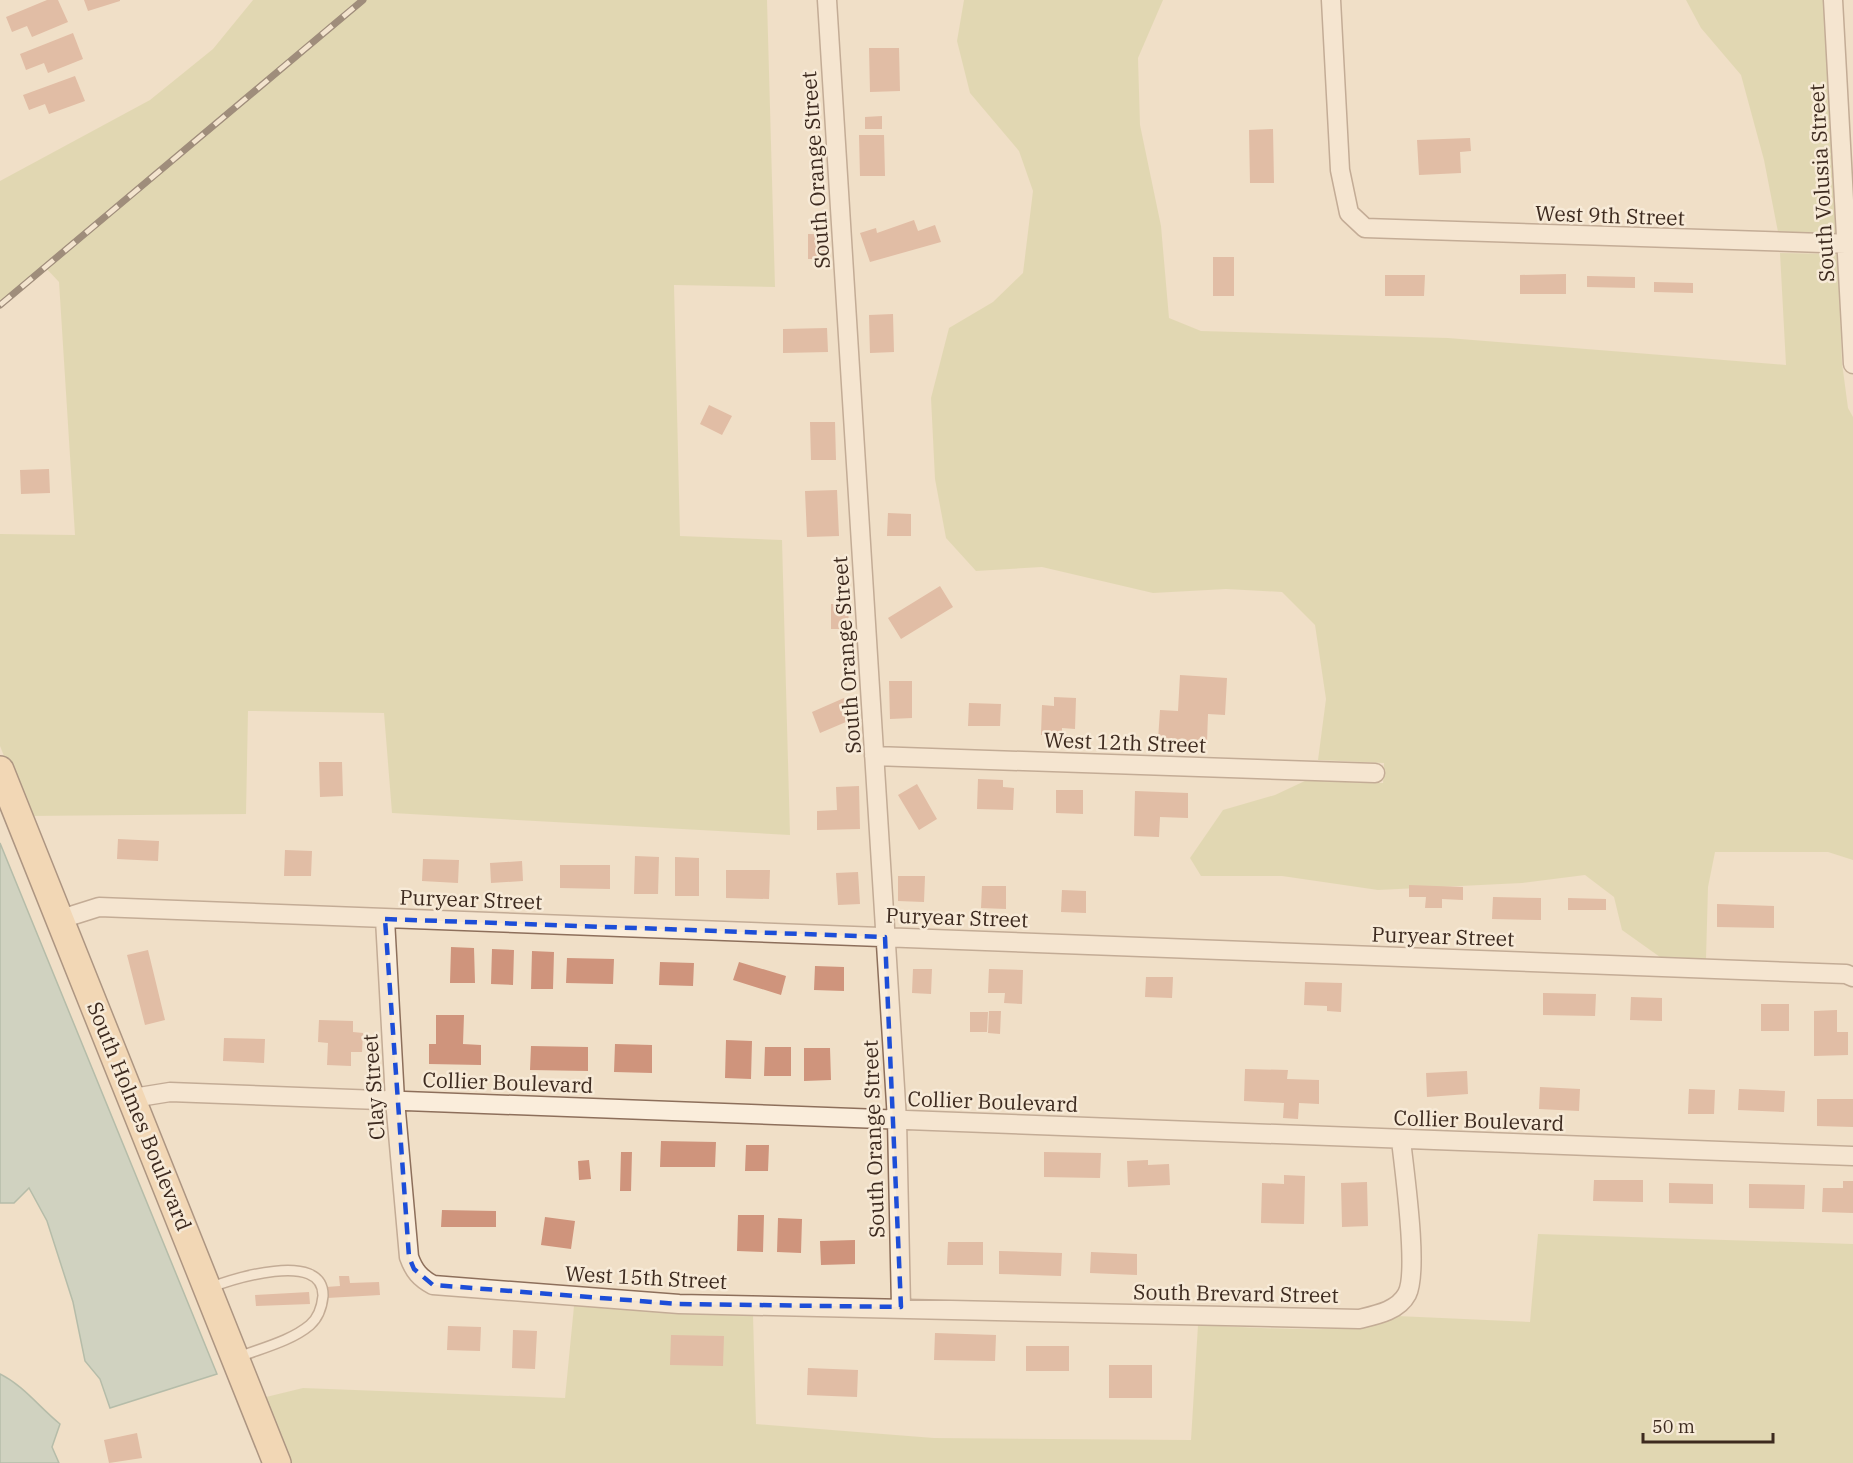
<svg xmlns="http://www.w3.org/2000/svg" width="1853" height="1463" font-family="'IBM Plex Serif',serif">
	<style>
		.green { fill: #cfcf9a }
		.water { fill: #a8c4b8; stroke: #6e9385; stroke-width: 1.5 }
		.building { fill: #cf947c }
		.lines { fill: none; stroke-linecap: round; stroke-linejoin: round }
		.lane-casing { stroke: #8d6f5b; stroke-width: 12 }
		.street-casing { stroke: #8d6f5b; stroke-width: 21 }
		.primary-casing { stroke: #5b3e2f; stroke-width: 30 }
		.lane { stroke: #faeddb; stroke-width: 9 }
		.street { stroke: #faeddb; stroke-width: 18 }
		.primary { stroke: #f3ce9f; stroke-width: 27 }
		.rail-casing { stroke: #3d2a1f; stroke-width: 7 }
		.rail { stroke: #f7ead7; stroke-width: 4.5; stroke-dasharray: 14; stroke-linecap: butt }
		.marked { fill: none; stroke: #1d4ed8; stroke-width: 4.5; stroke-dasharray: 12 8; stroke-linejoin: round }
		.labels { text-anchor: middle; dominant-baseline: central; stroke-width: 5; stroke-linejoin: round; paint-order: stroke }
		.street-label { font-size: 21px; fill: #3d2a1f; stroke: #f7ead7 }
	</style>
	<rect width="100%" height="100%" fill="#f0dfc7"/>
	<path class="green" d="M253 0H767L775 287 674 285 680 536 782 540 790 835 392 813 384 713 248 711 246 814 28 816 0 746V534L75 535 59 282 43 265 0 302V181L150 100 213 49Z
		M964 0H1163L1138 58 1140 125 1161 226 1169 318 1201 331 1448 338 1786 365 1780 253 1838 254 1842 363 1848 408 1853 417V860L1828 852H1715L1708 887 1706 959 1660 957 1622 930 1614 897 1585 875 1522 883 1378 890 1282 876H1201L1190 858 1223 810 1275 795 1307 780 1383 783 1384 763 1318 760 1326 699 1315 625 1282 592 1226 589 1153 593 1042 567 976 571 946 538 935 479 931 398 949 328 993 302 1023 273 1033 191 1019 151 970 93 957 41Z
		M1686 0H1824L1838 233 1778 232 1764 160 1741 75 1701 28Z
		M1538 1234 1853 1244V1463H286L262 1398 303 1388 565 1398 574 1306 679 1314 753 1315 756 1424 934 1438 1191 1440 1198 1325C1240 1326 1367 1338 1397 1316L1530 1322Z"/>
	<path class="water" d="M0 843 217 1374 110 1408 100 1379 85 1361 73 1302 47 1221 29 1188 14 1203H0Z
		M0 1374C24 1386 39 1407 60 1424L52 1447 59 1463H0Z"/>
	<path class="building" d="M47 0H58L68 22 32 37 27 26 12 32 6 17Z
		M84 0H120V1L88 11Z
		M73 33 83 59 48 73 44 63 26 70 20 54Z
		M869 48H899L900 91 870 92Z
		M75 76 85 101 49 114 45 104 29 110 23 95Z
		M882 116V129H865V117Z
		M1273 129 1274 183H1250L1249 130Z
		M859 135H884L885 176H860Z
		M1470 138 1471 151 1460 152 1461 173 1419 175 1417 140Z
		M914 220 918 231 935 225 941 242 870 262 860 233 876 228 877 233Z
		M808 234H827L828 259H808Z
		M1213 257H1234V296H1213Z
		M1566 274V294H1520V275Z
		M1385 275H1425L1424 296H1385Z
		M1587 276 1635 277V288L1587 287Z
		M1654 282 1693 283V293L1654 292Z
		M893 314 894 352 870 353 869 315Z
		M827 328 828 352 783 353V329Z
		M709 405 732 416 722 435 700 424Z
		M810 422H835L836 460H811Z
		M49 469 50 493 21 494 20 470Z
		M837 490 839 536 807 537 805 491Z
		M888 513 911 514V536H887Z
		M940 586 953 607 901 639 888 618Z
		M831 604H848L849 629H831Z
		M1180 675 1227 678 1225 715 1208 714 1207 742 1158 740 1160 710 1178 711Z
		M889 681H912V718L890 719Z
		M1054 697 1076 698 1075 729 1062 728V735H1041L1042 705 1054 706Z
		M844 698 853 719 820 733 812 712Z
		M969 703 1001 704 1000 726H968Z
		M319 762H342L343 796 320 797Z
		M978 779 1003 780V787L1014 788 1013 810 977 809Z
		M917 784 937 819 919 830 898 795Z
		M859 786 860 829 817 830V811L837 810 836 787Z
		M1056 790H1083V814L1056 813Z
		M1135 791 1188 793V818L1160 817 1159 837 1134 836Z
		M118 839 159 841 158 861 117 859Z
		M285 850 312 851 311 876H284Z
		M635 856 659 857 658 894H634Z
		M675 857 699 858V896H675Z
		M423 859 459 860 458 883 422 881Z
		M522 861 523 881 491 883 490 863Z
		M560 865H610V889L560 888Z
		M726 870H770L769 899 726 898Z
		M858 872 860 904 838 905 836 873Z
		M898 876H925L924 902 898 901Z
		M1409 885 1463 887V900L1442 899V908H1425L1426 897H1409Z
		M982 886H1006V909L981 908Z
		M1062 890 1086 891V913L1061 912Z
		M1493 897 1541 898V920L1492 919Z
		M1568 898 1606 899V910H1568Z
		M1717 904 1774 906V928L1717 927Z
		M451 947 474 948 475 983H450Z
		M492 949 514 950 513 985 491 984Z
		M148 950 165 1020 145 1025 127 955Z
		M532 951 554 952 553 989H531Z
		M567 958 614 959 613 984 566 983Z
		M660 962 694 963 693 986 659 985Z
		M739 962 786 976 781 995 733 980Z
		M815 966 844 967V991L814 990Z
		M913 969H932L931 994 912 993Z
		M989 969 1023 970 1022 1004 1004 1003 1005 993H988Z
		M1146 977H1173L1172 998 1145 997Z
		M1305 982 1342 983 1341 1012 1327 1011V1006L1304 1005Z
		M1543 993 1596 994 1595 1016 1543 1015Z
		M1631 997 1662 998V1021L1630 1020Z
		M1761 1004H1789V1031H1761Z
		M1837 1010V1032H1848V1055L1814 1056V1011Z
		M989 1011H1001L1000 1034 988 1033Z
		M970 1012H988L987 1032H970Z
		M436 1015H464L463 1044 481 1045V1065L429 1064V1044H436Z
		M319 1020 353 1021V1032L363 1033 362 1052H351V1066L327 1065 328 1043 318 1042Z
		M224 1038 265 1039 264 1063 223 1061Z
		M726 1040 752 1041 751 1079 725 1078Z
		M615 1044 652 1045V1073L614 1072Z
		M531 1046 588 1047V1071L530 1070Z
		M765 1047H791V1076H764Z
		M804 1048H830L831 1080 804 1081Z
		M1245 1069 1288 1070 1287 1079 1319 1080V1104L1299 1103 1298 1119 1283 1118 1284 1103 1244 1101Z
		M1467 1071 1468 1094 1427 1097 1426 1073Z
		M1540 1087 1580 1089 1579 1111 1539 1109Z
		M1689 1089 1715 1090 1714 1114H1688Z
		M1739 1089 1785 1091 1784 1112 1738 1110Z
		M1817 1099H1853V1127L1817 1126Z
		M661 1141 716 1142 715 1167H660Z
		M746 1145H769L768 1171H745Z
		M621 1152H632L631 1191H620Z
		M1044 1152 1101 1153 1100 1178 1044 1177Z
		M589 1160 591 1179 579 1180 578 1161Z
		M1148 1160V1165L1169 1164 1170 1185 1128 1187 1127 1161Z
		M1284 1175 1305 1176 1304 1224 1261 1223 1262 1183 1284 1184Z
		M1594 1180H1643V1202L1593 1201Z
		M1843 1181H1853V1213L1822 1212 1823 1188H1843Z
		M1367 1182 1368 1226 1342 1227 1341 1183Z
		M1669 1183 1713 1184V1204L1669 1203Z
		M1749 1184 1805 1185 1804 1209 1749 1208Z
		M442 1210 496 1211V1227H441Z
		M738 1215H764L763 1252 737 1251Z
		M545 1217 575 1221 571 1249 541 1245Z
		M778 1218 802 1219 801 1253 777 1252Z
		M855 1240V1264L821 1265 820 1241Z
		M948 1242H983V1265H947Z
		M999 1251 1062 1253 1061 1276 999 1274Z
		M1091 1252 1137 1254V1275L1090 1273Z
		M339 1276H349L350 1283 379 1282 380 1295 327 1298 326 1287 340 1286Z
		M309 1292 310 1304 256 1306 255 1295Z
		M448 1326 481 1327 480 1351 447 1350Z
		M513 1330 537 1331 535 1369 512 1368Z
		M935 1333 996 1335 995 1361 934 1360Z
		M671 1335 724 1336 723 1366 670 1365Z
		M1026 1346H1069V1371H1026Z
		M1109 1365H1152V1398H1109Z
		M808 1368 858 1370 857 1397 807 1395Z
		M137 1433 142 1458 109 1463 104 1440Z"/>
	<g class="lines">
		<g class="lane-casing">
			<path id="lane" d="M209 1288C230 1280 324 1249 323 1296 322 1306 318 1318 310 1325 291 1341 262 1348 239 1357"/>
		</g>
		<g class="street-casing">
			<path id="street" d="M827 0 897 1120 901 1307
				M1331 0 1340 170 1349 213 1365 228 1853 244
				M1833 0 1853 364
				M874 756 1375 773
				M61 919 99 907 1846 974 1853 977
				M385 919 395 1100 409 1257C414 1271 420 1278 433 1285L679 1304 1359 1319C1376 1315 1398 1311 1407 1294 1419 1271 1404 1169 1401 1140
				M133 1098 170 1092 1853 1156"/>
		</g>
		<g class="primary-casing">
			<path id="primary" d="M0 770 277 1463"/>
		</g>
		<use href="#lane" class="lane"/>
		<use href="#street" class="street"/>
		<use href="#primary" class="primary"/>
		<g class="rail-casing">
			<path id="rail" d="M0 305 363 0"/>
		</g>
		<use href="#rail" class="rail"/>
	</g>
	<path d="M0 0H1853V1463H0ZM385 919 885 937 901 1307 679 1304 433 1285 414 1269 409 1257Z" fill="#f0dfc7" fill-opacity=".55" fill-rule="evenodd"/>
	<path class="marked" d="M385 919 885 937 901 1307 679 1304 433 1285 414 1269 409 1257Z"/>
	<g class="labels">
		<g class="street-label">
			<text transform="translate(815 170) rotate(-94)">South Orange Street</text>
			<text transform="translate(1821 183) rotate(-93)">South Volusia Street</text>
			<text transform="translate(1610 215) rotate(2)">West 9th Street</text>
			<text transform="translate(846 655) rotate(-94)">South Orange Street</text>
			<text transform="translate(1125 742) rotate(2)">West 12th Street</text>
			<text transform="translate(471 899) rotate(2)">Puryear Street</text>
			<text transform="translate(957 917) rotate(2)">Puryear Street</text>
			<text transform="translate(1443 936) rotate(2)">Puryear Street</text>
			<text transform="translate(508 1082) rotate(2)">Collier Boulevard</text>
			<text transform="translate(373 1087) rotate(-94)">Clay Street</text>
			<text transform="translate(993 1101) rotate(2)">Collier Boulevard</text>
			<text transform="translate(140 1116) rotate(68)">South Holmes Boulevard</text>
			<text transform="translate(1479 1120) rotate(2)">Collier Boulevard</text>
			<text transform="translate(873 1139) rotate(-92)">South Orange Street</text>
			<text transform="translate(646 1277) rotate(3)">West 15th Street</text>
			<text transform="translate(1236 1293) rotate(1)">South Brevard Street</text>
		</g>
	</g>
	<path d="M1643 1433v9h130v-9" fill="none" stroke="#3d2a1f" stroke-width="3"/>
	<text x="1652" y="1433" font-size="18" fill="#3d2a1f" stroke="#f7ead7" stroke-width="4.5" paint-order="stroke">50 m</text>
</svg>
